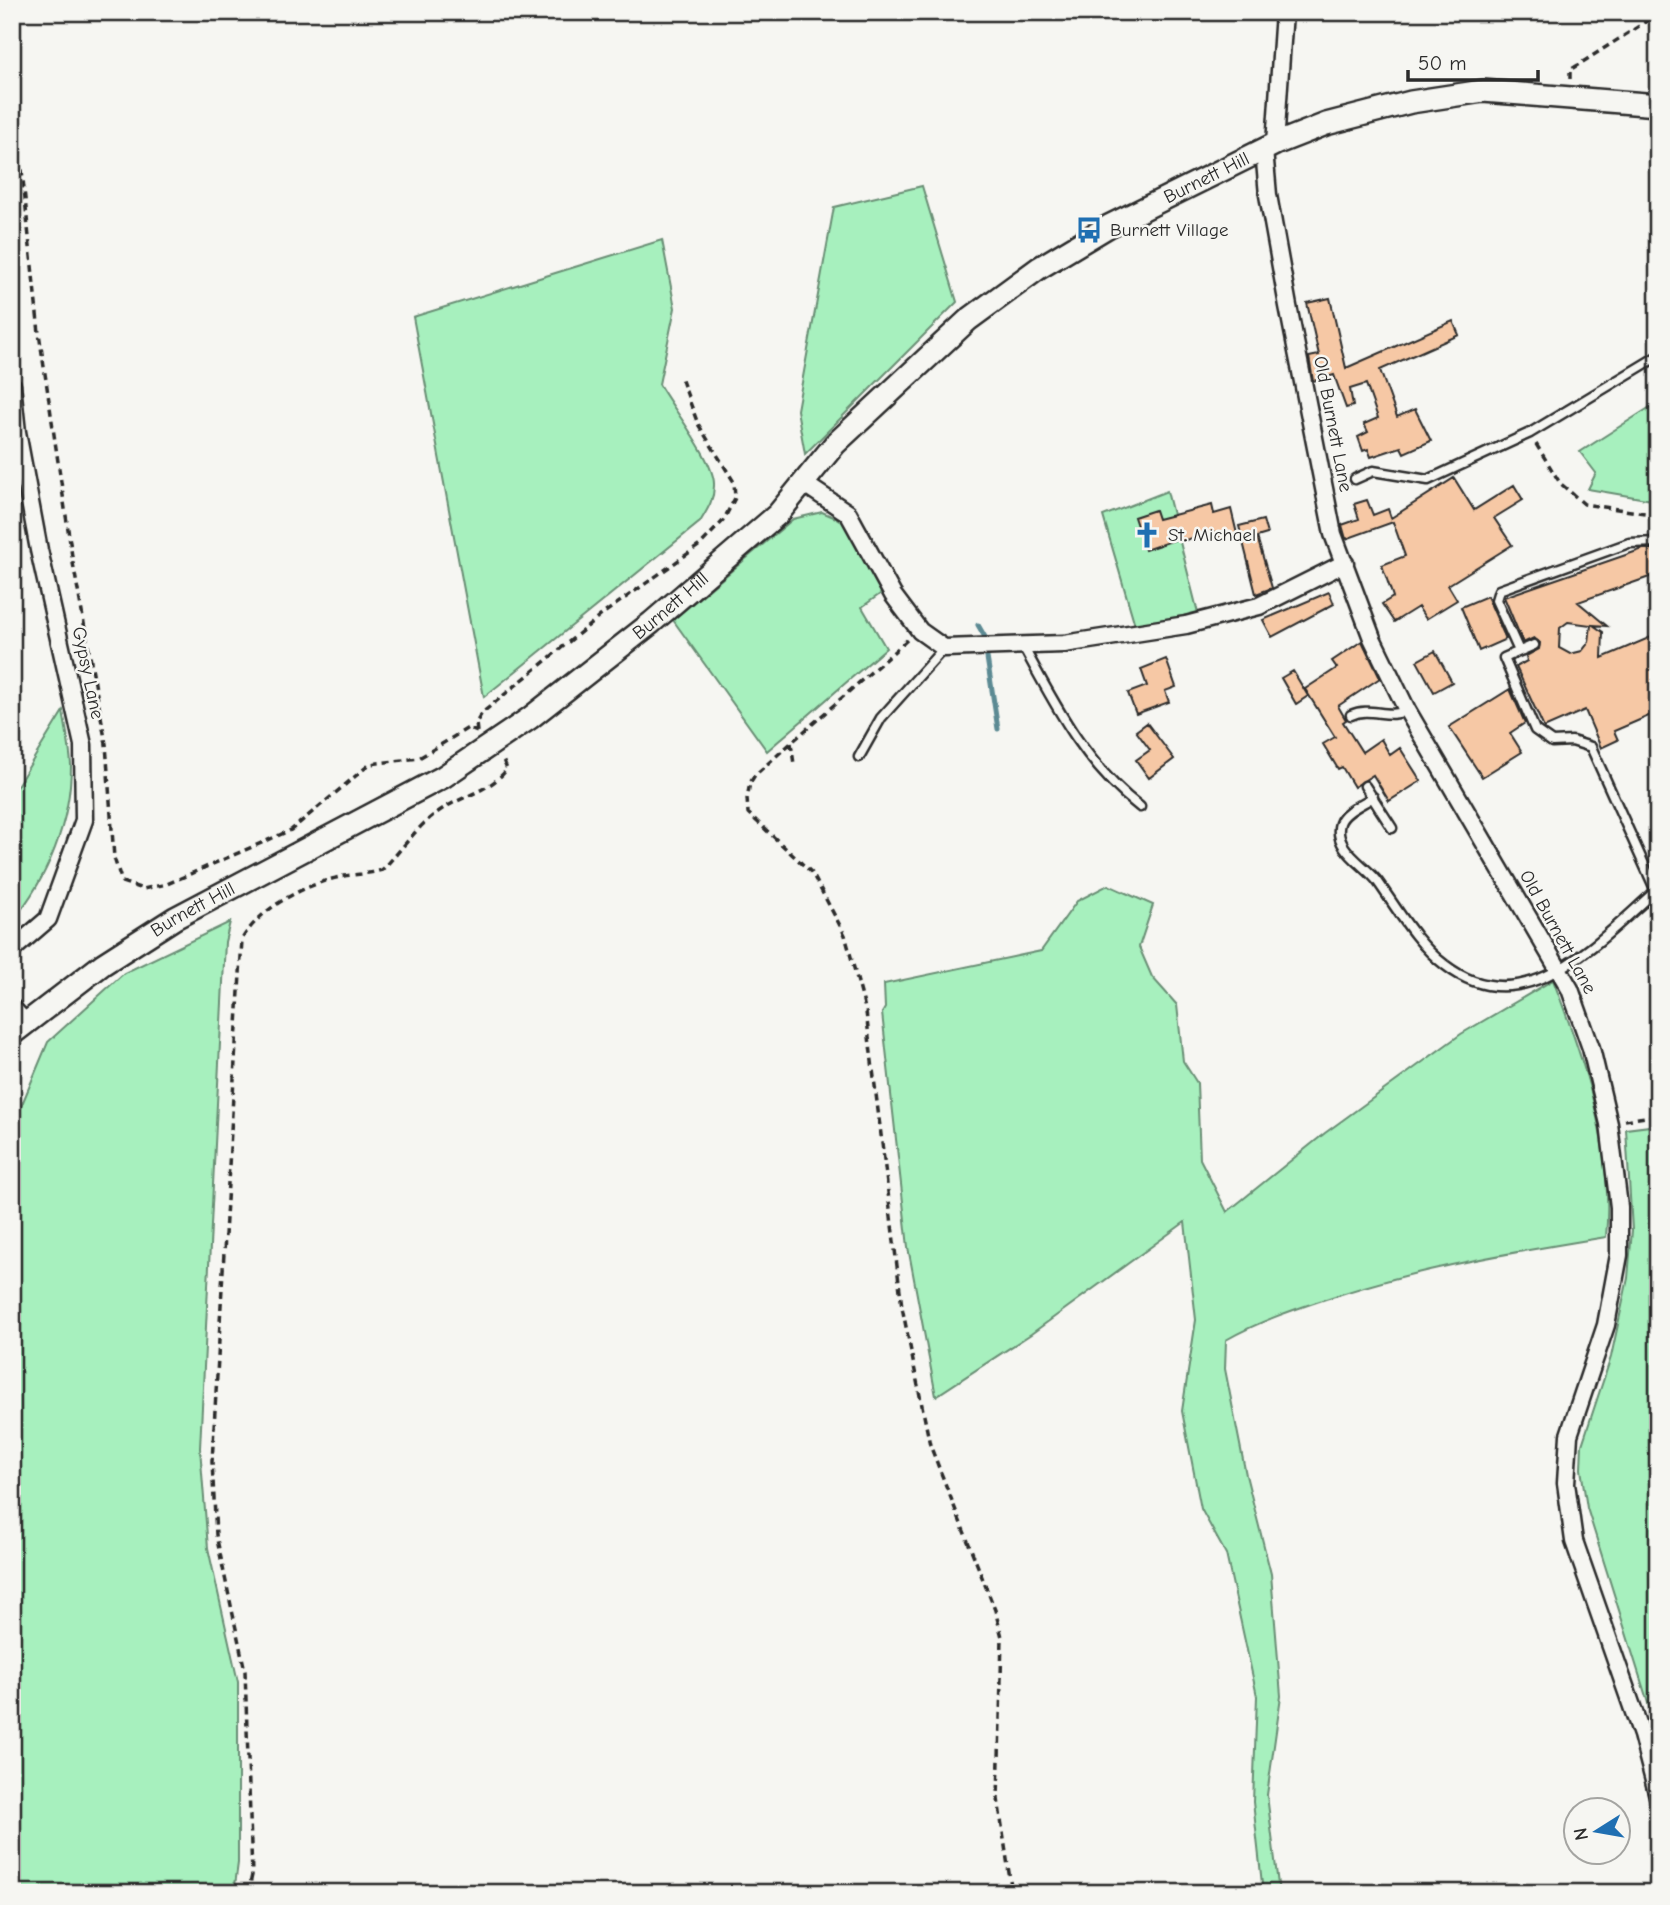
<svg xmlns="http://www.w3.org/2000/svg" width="1670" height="1905" font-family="'Comic Neue',sans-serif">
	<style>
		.green { fill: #a7f0be; stroke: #698e74; stroke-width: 2 }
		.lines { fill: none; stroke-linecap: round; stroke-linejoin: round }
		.stream { stroke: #5b8a93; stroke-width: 5 }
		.building { fill: #f6c8a5; stroke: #2b2b2b; stroke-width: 2; fill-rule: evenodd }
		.service-casing { stroke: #2b2b2b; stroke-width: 13 }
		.minor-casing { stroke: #2b2b2b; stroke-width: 21 }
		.secondary-casing { stroke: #2b2b2b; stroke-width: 26 }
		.path { stroke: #2b2b2b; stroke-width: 3.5; stroke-dasharray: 7 5; stroke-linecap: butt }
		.service { stroke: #f6f6f2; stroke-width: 8 }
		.minor { stroke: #f6f6f2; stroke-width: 16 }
		.secondary { stroke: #f6f6f2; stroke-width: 21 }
		.labels { text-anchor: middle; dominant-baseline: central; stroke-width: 5; stroke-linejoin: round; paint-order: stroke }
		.street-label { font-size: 19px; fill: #2b2b2b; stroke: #f6f6f2 }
		.poi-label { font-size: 19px; fill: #2b2b2b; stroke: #f6f6f2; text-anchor: start }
	</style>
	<rect width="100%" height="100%" fill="#f6f6f2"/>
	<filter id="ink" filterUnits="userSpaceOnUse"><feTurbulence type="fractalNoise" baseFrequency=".0143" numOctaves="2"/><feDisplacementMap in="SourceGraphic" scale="14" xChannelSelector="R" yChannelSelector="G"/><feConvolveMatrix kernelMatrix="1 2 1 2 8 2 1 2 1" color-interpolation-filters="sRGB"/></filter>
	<g filter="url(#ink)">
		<path class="green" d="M922 186 957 302 805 454 797 410 834 207Z
			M662 240 675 308 659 384C672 408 716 462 714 486 714 500 707 510 700 522L484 697 413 317Z
			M1658 402V501L1588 489 1596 473 1580 452Z
			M1167 491 1198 613 1135 625 1103 516Z
			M822 512 843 521 883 592 862 607 886 648 767 751 673 620 793 519Z
			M63 711C66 729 70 747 71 765 71 820 48 879 12 921V794Z
			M1108 885 1153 905 1139 947 1152 977 1177 1005 1183 1061 1197 1083 1200 1159 1227 1212 1325 1133 1461 1034 1553 980C1585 1062 1614 1149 1606 1237 1514 1252 1424 1267 1335 1296 1298 1308 1259 1321 1226 1340L1225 1369 1246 1475 1271 1574 1281 1696 1267 1795 1279 1893H1263L1253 1802 1257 1696 1226 1554 1201 1509 1182 1411 1196 1320 1185 1222 1031 1334 936 1396 908 1247 882 1013 885 1008 884 984 1041 951 1077 901Z
			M230 922 225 942 200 1448 208 1548 238 1682V1863L234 1893H12V1128L48 1042 124 973Z
			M1658 1125V1735L1587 1508 1581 1469 1582 1445 1611 1357 1628 1278 1632 1230 1626 1129Z"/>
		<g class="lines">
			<path class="stream" d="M978 625 985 637
				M986 651 998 729"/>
		</g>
		<path class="building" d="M1330 298 1346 368 1453 321 1459 335 1380 370 1397 417 1415 409 1431 441 1404 453 1401 447 1371 457 1368 449 1363 451 1358 437 1368 432 1364 424 1378 418 1366 384 1350 389 1353 406 1346 408 1334 375 1313 381 1309 357 1319 355 1307 303Z
			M1454 478 1474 510 1514 485 1523 500 1494 518 1512 545 1448 585 1457 600 1426 619 1418 607 1394 622 1382 604 1393 597 1382 565 1405 556 1393 522 1346 539 1342 525 1359 519 1354 504 1367 500 1373 515 1388 509 1391 518Z
			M1212 505 1214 514 1231 509 1237 534 1219 538 1217 532 1181 541 1180 538 1145 550 1134 517 1155 510 1158 519Z
			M1263 520 1267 534 1257 537 1272 588 1256 594 1239 526Z
			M1643 549H1653L1658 574 1578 602 1607 626 1593 625 1603 632 1602 658 1658 634V712L1614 731 1618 740 1601 748 1585 710 1544 728 1516 667 1527 661 1526 656 1539 649 1540 643 1534 638 1523 643 1504 597ZM1568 622 1591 625 1589 642 1582 651 1570 654 1559 648 1560 628Z
			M1329 592 1334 604 1272 637 1263 620Z
			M1487 596 1506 639 1479 651 1461 607Z
			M1362 641 1380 678 1338 706 1346 720 1343 722 1362 752 1381 739 1390 755 1400 748 1421 781 1389 801 1373 775 1354 787 1342 767 1338 769 1323 744 1335 737 1305 689 1337 668 1332 661Z
			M1435 651 1452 682 1434 692 1417 661Z
			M1166 659 1176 687 1165 691 1169 702 1136 714 1128 693 1147 686 1141 669Z
			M1293 671 1308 696 1296 704 1281 678Z
			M1510 689 1525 723 1510 733 1522 752 1482 777 1449 727Z
			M1147 723 1174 759 1149 778 1136 760 1150 750 1136 731Z"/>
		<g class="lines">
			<g class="service-casing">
				<path id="service" d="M1355 479 1373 471 1428 480 1530 433 1658 356
					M1534 645 1504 658 1535 730 1552 742 1572 741 1591 747 1656 891
					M1023 646C1055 705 1086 766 1140 807
					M1519 651 1496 600 1499 590 1629 543 1658 542
					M1351 715C1371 706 1388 720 1407 710
					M859 757 881 718 944 648
					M1365 786 1392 828
					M1373 797C1363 804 1344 811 1340 823 1332 849 1366 865 1378 882 1398 910 1417 944 1445 965 1525 1027 1600 939 1658 889"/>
			</g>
			<g class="minor-casing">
				<path id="minor" d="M1275 144 1284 12
					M1264 150 1268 195 1288 306 1333 534 1372 638 1407 710 1570 989 1591 1048 1609 1124 1619 1207V1255L1606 1325 1569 1435 1566 1483 1574 1541 1642 1735 1658 1796
					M12 385 17 432 39 550 83 745 84 820 48 919 12 950
					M803 483 848 513 893 595 920 631 944 648 1064 644 1186 625 1259 606 1345 563
					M12 1008 26 1023"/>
			</g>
			<g class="secondary-casing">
				<g id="secondary">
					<path id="s1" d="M12 1034 103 964 175 918 443 777 530 718 651 623 778 514 835 444 968 320 1039 268 1109 226 1275 144 1326 124 1411 102 1483 91 1658 105"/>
				</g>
			</g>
			<path class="path" d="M12 74 39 333 73 563 106 744 114 858 122 882 143 889 167 884 291 830 370 764 419 758 468 728 477 732
				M1570 79V70L1658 14
				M1536 444 1560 483 1584 504 1658 515
				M907 640 755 775 750 783 747 798 748 813 812 873 845 935 866 1012 902 1307 930 1445 995 1610 1002 1637 998 1799 1012 1893
				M477 732 476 723 482 713 604 613 700 545 723 521 735 498 734 482 698 424 680 375
				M791 743 794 764
				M1625 1120 1658 1115
				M248 1893 252 1875 245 1671 216 1535 212 1462 242 939C262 906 306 884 344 876 357 874 369 874 382 870 402 850 415 828 438 812 460 796 490 792 507 769L502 758"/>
			<use href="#service" class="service"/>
			<use href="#minor" class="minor"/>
			<use href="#secondary" class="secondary"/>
		</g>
	</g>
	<defs>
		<g id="bus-bare" transform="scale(2.1)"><path d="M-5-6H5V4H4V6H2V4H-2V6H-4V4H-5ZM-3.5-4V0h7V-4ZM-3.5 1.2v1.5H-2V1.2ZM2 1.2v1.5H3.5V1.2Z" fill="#1f6fb2" stroke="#f6f6f2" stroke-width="2.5" paint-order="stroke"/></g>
		<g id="church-bare" transform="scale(2.1)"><path d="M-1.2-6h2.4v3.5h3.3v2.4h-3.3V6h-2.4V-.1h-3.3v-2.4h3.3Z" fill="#1f6fb2" stroke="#f6f6f2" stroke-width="2.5" paint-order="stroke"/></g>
	</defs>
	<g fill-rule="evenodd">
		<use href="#bus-bare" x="1089" y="230"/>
		<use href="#church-bare" x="1147" y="535"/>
	</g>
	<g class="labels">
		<g class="street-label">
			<text stroke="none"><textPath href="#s1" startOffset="1480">Burnett Hill</textPath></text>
			<text transform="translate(1333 424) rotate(79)">Old Burnett Lane</text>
			<text stroke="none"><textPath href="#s1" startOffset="788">Burnett Hill</textPath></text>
			<text transform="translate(88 673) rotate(78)">Gypsy Lane</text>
			<text stroke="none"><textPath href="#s1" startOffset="220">Burnett Hill</textPath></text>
			<text transform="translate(1558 932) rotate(61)">Old Burnett Lane</text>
		</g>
		<g class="poi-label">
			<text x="1110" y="230">Burnett Village</text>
			<text x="1168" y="535">St. Michael</text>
		</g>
	</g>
	<rect width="1670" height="1905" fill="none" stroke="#f6f6f2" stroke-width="42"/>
	<rect x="21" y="21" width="1628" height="1863" fill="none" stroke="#2b2b2b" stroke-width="2.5" filter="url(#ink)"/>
	<g transform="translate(1597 1831) rotate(259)"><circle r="33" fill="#f6f6f2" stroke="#a5a5a2" stroke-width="2"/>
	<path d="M0-5L12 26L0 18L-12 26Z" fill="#1f6fb2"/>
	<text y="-10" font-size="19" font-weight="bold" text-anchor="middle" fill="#2b2b2b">N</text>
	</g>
	<path d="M1408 70v10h130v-10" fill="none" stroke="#2b2b2b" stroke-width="3.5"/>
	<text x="1418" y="70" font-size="21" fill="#2b2b2b" stroke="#f6f6f2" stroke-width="5" paint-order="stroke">50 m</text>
</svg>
